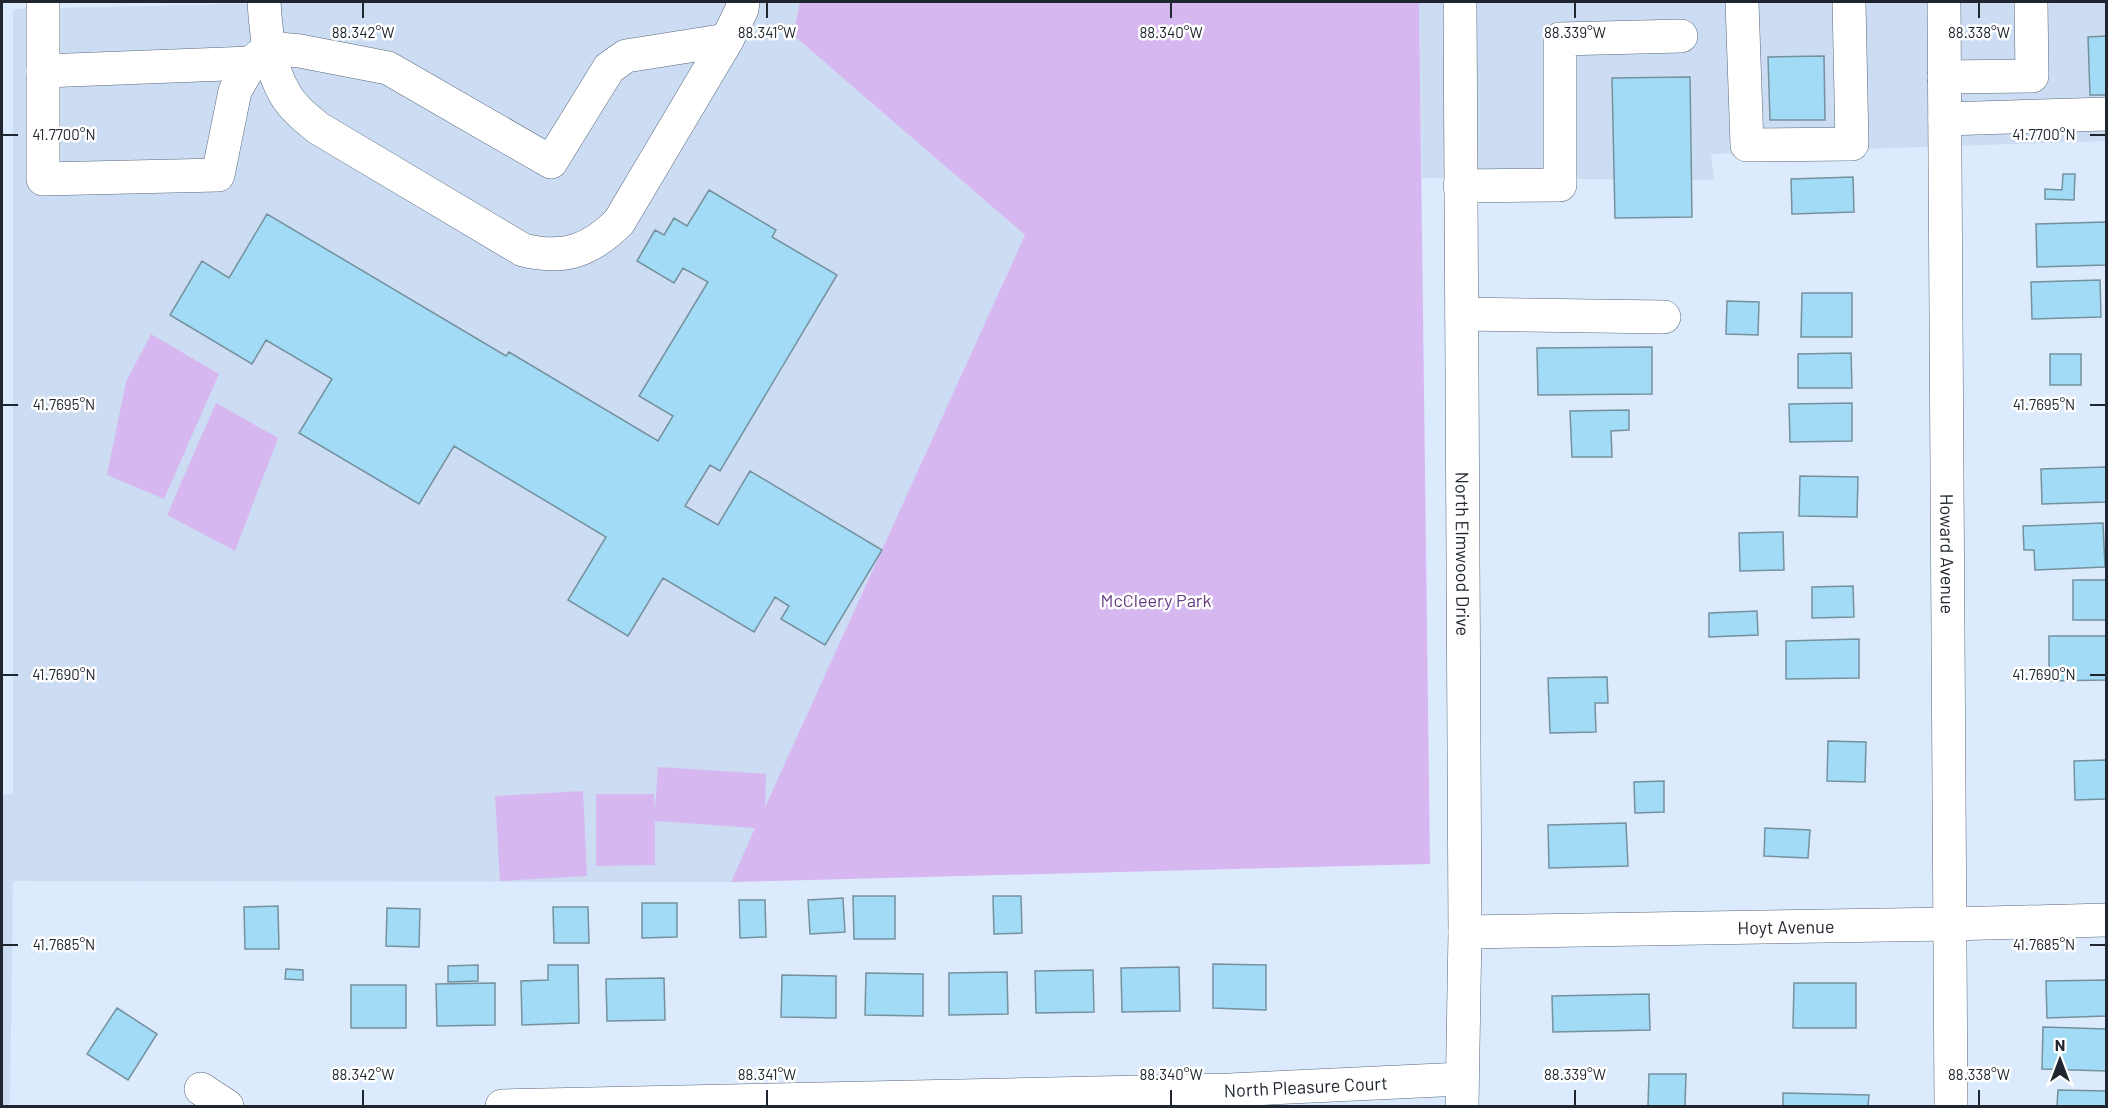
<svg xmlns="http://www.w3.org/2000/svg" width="2108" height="1108" font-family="Barlow,sans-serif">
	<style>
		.built { fill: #cbdcf3 }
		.green { fill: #d7b7ef }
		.building { fill: #a1dbf6; stroke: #75919e; stroke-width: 1.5 }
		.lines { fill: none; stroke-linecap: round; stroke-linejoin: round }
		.minor-casing { stroke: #59687c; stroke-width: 34 }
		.minor { stroke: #fff; stroke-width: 33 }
		.ticks { fill: none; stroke: #20262f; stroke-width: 2 }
		.labels { text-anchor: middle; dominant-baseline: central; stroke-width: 5; stroke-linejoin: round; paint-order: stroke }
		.street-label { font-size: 18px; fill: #20262f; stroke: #fff }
		.park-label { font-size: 18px; fill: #653b81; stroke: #fff }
		.ticks-label { font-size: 15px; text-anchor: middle; fill: #20262f; stroke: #fff; stroke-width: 5; stroke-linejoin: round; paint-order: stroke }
	</style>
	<rect width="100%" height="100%" fill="#dceafd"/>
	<path class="built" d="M324 2H800L793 35 1025 235 731 882 13 881 10 1106H2V795L13 794V9Z
		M1419 2H2106V141L1711 154 1714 180 1422 178Z"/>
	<path class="green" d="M800 2H1419L1430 864 731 882 755 828 655 821V865L596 866V794H654L655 810 658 767 766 774 765 807 1025 235 793 35Z
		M151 334 219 374 164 499 107 475 126 382Z
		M216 403 278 438 235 551 167 515Z
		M583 791 587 876 500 881 495 796Z"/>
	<path class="building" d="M2106 36V95H2090L2088 37Z
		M1824 56 1825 120H1770L1768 57Z
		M1690 77 1692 217 1615 218 1612 78Z
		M2063 174H2075L2074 200 2045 199V189L2062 190Z
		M1853 177 1854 212 1792 214 1791 179Z
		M709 190 776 230 772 237 837 275 720 471 710 465 685 506 718 525 750 471 882 550 825 645 781 619 789 606 775 597 754 632 663 578 628 636 568 600 606 537 454 446 419 504 299 433 332 379 266 340 252 364 170 315 202 261 229 278 267 214 506 356 509 352 658 441 673 416 639 396 708 282 683 268 674 283 637 261 655 230 664 235 674 218 687 226Z
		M2106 222V265L2037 267 2036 224Z
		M2100 280 2101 317 2032 319 2031 282Z
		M1802 293H1852V337H1801Z
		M1727 301 1759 302 1758 335 1726 334Z
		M1652 347V394L1538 395 1537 348Z
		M1851 353 1852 388H1798V354Z
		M2050 354H2081V385H2050Z
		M1852 403V441L1790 442 1789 404Z
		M1629 410V430L1611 431 1612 457H1572L1570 411Z
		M2106 467V502L2042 504 2041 469Z
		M1800 476 1858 477 1857 517 1799 516Z
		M2103 523 2105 567 2035 570 2034 550H2024L2023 526Z
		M1783 532 1784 570 1740 571 1739 533Z
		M2073 580H2106V620H2073Z
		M1853 586 1854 617 1812 618V587Z
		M1757 611 1758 635 1709 637V613Z
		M2049 636H2106V680L2049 681Z
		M1859 639V678L1786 679V641Z
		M1607 677 1608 703H1595L1596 732 1550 733 1548 678Z
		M1828 741 1866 742 1865 782 1827 781Z
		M2106 760V799L2075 800 2074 761Z
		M1664 781V812L1635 813 1634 782Z
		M1626 823 1628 866 1549 868 1548 825Z
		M1765 828 1810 830 1808 858 1764 856Z
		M853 896H895V939H854Z
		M993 896H1021L1022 933 994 934Z
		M843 898 845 932 810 934 808 900Z
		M739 900H765L766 937 740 938Z
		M642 903H677V937L642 938Z
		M278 906 279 949H245L244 907Z
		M553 907H588L589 943H554Z
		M387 908 420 909 419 947 386 946Z
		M1213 964 1266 965V1010L1213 1008Z
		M478 965V981L448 982V966Z
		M548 965H578L579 1023 522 1025 521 981 548 980Z
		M1179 967 1180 1011 1122 1012 1121 968Z
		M286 969 303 970V980L285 979Z
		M1093 970 1094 1012 1036 1013 1035 971Z
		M1007 972 1008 1014 949 1015V973Z
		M866 973 923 974V1016L865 1015Z
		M782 975 836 976V1018L781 1017Z
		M664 978 665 1020 607 1021 606 979Z
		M2106 980V1016L2047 1018 2046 981Z
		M495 983V1025L437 1026 436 984Z
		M1794 983H1856V1028H1793Z
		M351 985H406V1028H351Z
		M1649 994 1650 1030 1553 1032 1552 996Z
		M117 1008 157 1034 128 1080 87 1054Z
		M2043 1027 2106 1029V1071L2042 1069Z
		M1649 1074H1686L1685 1106H1648Z
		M2058 1090 2106 1091V1106H2057Z
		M1783 1093 1869 1095 1868 1106H1783Z"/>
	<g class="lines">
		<g class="minor-casing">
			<g id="minor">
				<path d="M43 2V179L218 175 235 91 251 63 269 48 300 51 388 68 551 162 609 68 626 56 727 40"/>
				<path d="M264 2C266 32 269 67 285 94 293 108 306 118 318 128L523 250C564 260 590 251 619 222L727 40 742 9 743 2"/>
				<path id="s1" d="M1460 2 1465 932 1462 1106"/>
				<path d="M1742 2 1747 145 1852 144 1849 2"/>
				<path id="s2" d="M1944 2 1951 1106"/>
				<path d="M43 71 251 63"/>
				<path d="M1944 77 2032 76 2031 2"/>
				<path d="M1945 119 2106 114"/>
				<path d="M1460 186 1560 185V39L1681 36"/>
				<path d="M1462 314 1664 317"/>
				<path id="s3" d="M1465 932 1950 924 2106 920"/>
				<path d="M201 1089 227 1106"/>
				<path id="s4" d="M502 1106 1230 1090 1462 1079"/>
			</g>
		</g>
		<use href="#minor" class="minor"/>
	</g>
	<path class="ticks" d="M363 3V18M767 3V18M1171 3V18M1575 3V18M1979 3V18M3 135H18M2090 135H2105M3 405H18M2090 405H2105M3 675H18M2090 675H2105M3 945H18M2090 945H2105M363 1090V1105M767 1090V1105M1171 1090V1105M1575 1090V1105M1979 1090V1105"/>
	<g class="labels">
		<g class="street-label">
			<text stroke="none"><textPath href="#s1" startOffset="552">North Elmwood Drive</textPath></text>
			<text stroke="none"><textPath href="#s2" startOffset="552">Howard Avenue</textPath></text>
			<text stroke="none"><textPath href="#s3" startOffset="321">Hoyt Avenue</textPath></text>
			<text stroke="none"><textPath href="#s4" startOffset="804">North Pleasure Court</textPath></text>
		</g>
		<g class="park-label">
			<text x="1156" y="600">McCleery Park</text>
		</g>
	</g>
	<g class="ticks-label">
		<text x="363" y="38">88.342°W</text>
		<text x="767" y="38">88.341°W</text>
		<text x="1171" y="38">88.340°W</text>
		<text x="1575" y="38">88.339°W</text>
		<text x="1979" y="38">88.338°W</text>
		<text x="64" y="140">41.7700°N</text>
		<text x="2044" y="140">41.7700°N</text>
		<text x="64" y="410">41.7695°N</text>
		<text x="2044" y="410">41.7695°N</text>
		<text x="64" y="680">41.7690°N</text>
		<text x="2044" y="680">41.7690°N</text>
		<text x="64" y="950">41.7685°N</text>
		<text x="2044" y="950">41.7685°N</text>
		<text x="363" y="1080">88.342°W</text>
		<text x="767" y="1080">88.341°W</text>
		<text x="1171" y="1080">88.340°W</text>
		<text x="1575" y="1080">88.339°W</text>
		<text x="1979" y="1080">88.338°W</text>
	</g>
	<rect width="2108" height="1108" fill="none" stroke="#20262f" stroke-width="6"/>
	<g transform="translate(2060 1060)" stroke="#ffffff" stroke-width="4.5" paint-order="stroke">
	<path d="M0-4.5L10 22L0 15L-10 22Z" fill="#20262f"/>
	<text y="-9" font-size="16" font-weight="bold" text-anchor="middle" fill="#20262f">N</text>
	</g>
</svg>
